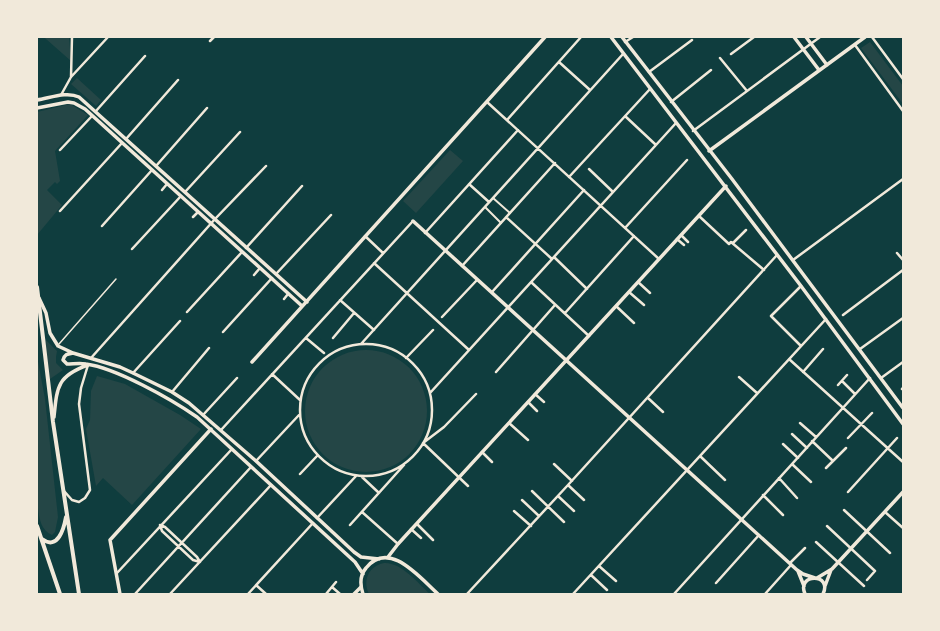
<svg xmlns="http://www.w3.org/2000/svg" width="940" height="631" font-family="'Nunito Sans',sans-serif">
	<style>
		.green { fill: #244646 }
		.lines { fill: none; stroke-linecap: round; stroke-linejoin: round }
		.service { stroke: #f1e9da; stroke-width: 1.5 }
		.pedestrian { stroke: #f1e9da; stroke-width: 2 }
		.minor { stroke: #f1e9da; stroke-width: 2.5 }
		.tertiary { stroke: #f1e9da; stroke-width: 3.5 }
		.secondary { stroke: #f1e9da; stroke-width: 3.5 }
		.primary { stroke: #f1e9da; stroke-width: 4 }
	</style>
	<rect width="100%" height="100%" fill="#0f3d3e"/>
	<path class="green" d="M44 37H69L71 61 46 39Z
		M870 42 903 86V104L861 48Z
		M77 78 101 100 96 106 71 84Z
		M70 104 88 115 55 151 60 181 57 184 55 182 47 190 62 205 37 235V112Z
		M450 150 463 161 416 213 403 201Z
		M45 339 57 351 56 357V363L63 370 50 379Z
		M305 411a61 61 0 1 1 122 0a61 61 0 1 1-122 0Z
		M37 356 45 399 58 517 55 532 52 535C39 530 39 514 37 501Z
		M97 376 125 384 180 415 201 429 132 505 103 478 96 486 86 429 90 420 91 391Z
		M384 563C401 562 418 583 430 594H369C362 580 369 566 384 563Z"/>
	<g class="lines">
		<path class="service" d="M59 344 116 279"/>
		<path class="pedestrian" d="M493 198 510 213
			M485 207 501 223"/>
		<path class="minor" d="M872 37 903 79
			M210 41 214 37
			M625 42 633 37
			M855 45 903 111
			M731 54 754 37
			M720 58 747 91
			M559 62 590 90
			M649 72 692 40
			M71 77 72 37
			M61 95 71 77 108 37
			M487 102 659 259
			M671 102 711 70
			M96 111 145 56
			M625 116 656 145
			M507 120 581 37
			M693 131 820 37
			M126 139 178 80
			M60 150 92 116
			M156 166 207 108
			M589 169 613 192
			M569 177 650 89
			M469 184 489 202
			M162 190 167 184
			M185 192 240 132
			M60 211 122 143
			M699 216 729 244 731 242 764 270
			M193 217 198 212
			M506 217 552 259
			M102 226 152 170
			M625 228 687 160
			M425 233 518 130
			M681 235 688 242
			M365 236 383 253
			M677 239 684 245
			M733 243 746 230
			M246 248 302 186
			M132 249 181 196
			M897 253 903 260
			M554 257 587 289
			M793 260 903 179
			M374 263 469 350
			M462 266 555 163
			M276 274 331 215
			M254 275 260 268
			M531 282 589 336
			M638 282 650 293
			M801 286 771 316 801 346
			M492 292 584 190
			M629 292 644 305
			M284 299 288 294
			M340 300 374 330
			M616 306 634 323
			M187 312 242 252
			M565 313 634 236
			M843 315 903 270
			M442 317 477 280
			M223 332 272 278
			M306 338 324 353
			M333 338 354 313
			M361 344 623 54
			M300 410a66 66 0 1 1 132 0a66 66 0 1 1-132 0Z
			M860 349 903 318
			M91 358 215 219 266 166
			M406 358 433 330
			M789 359 903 462
			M496 372 555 305
			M803 372 823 349
			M133 373 180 321
			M272 374 300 400
			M739 377 757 393
			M881 378 903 362
			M842 381 855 394
			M838 385 847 375
			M902 389 903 388
			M172 392 209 348
			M430 393 676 123
			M535 394 544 402
			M648 398 663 412
			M528 402 537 411
			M203 415 237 378
			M509 423 528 440
			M800 423 816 437
			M221 430 413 221
			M792 434 807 448
			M848 438 872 413
			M812 441 833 461
			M783 444 798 458
			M482 452 492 462
			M700 456 725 480
			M256 461 299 415
			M554 464 572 481
			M792 464 811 482
			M826 468 846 448
			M300 474 317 456
			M362 477 379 493
			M779 478 797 498
			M568 485 584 500
			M468 486 423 443 444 427 476 394
			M64 491 72 500 79 502 85 498 90 490 79 404 81 388 88 365
			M532 491 564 522
			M848 492 897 438
			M763 495 783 515
			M558 496 574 511
			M522 500 539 516
			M844 510 890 553
			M514 511 531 526
			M362 512 398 544
			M885 512 903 528
			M317 518 356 476
			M417 524 433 540
			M160 525 165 527 197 557 200 562 193 560 162 531Z
			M350 525 404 465
			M827 526 875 571 867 580
			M411 529 421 538
			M816 542 864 586
			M790 563 805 548
			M599 566 616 581
			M117 573 232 449
			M591 575 607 590
			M716 583 759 535
			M256 585 266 594
			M332 587 340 594
			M135 594 251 467
			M170 594 271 485
			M248 594 313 523
			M326 594 336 582
			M467 594 568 485 777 255
			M573 594 826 319
			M674 594 870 378
			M765 594 791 565"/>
		<path class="tertiary" d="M611 37 801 286 903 424
			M622 37 732 179 903 408
			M794 37 819 70
			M806 37 827 65
			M37 100C50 98 67 91 79 97L307 302
			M37 108 68 102 74 103 85 109 302 306
			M709 151 865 37
			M413 221 797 570 803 574 815 578
			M252 362 545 37
			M388 557 398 544 726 186
			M798 571 804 586
			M817 578 832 569 903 492
			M825 586 831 570
			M120 594 110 540 211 429
			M354 594 361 587
			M805 594C796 573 833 573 823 594"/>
		<path class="secondary" d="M39 298 46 313 50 333 58 346 73 353 120 367 133 373 172 392 189 403 256 461 354 552 361 557 379 559
			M73 353C67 354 65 354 63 360L67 364C73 364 80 363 86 364 116 368 171 399 197 417L355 562 363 574
			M54 417C57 387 57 376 88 365
			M363 594C360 585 360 575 366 568 389 539 420 578 438 594"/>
		<path class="primary" d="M37 287 53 422 79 594
			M37 526 60 594
			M42 539C58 551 64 528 66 517"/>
	</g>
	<rect width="940" height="631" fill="none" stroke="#f1e9da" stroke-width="76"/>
</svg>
